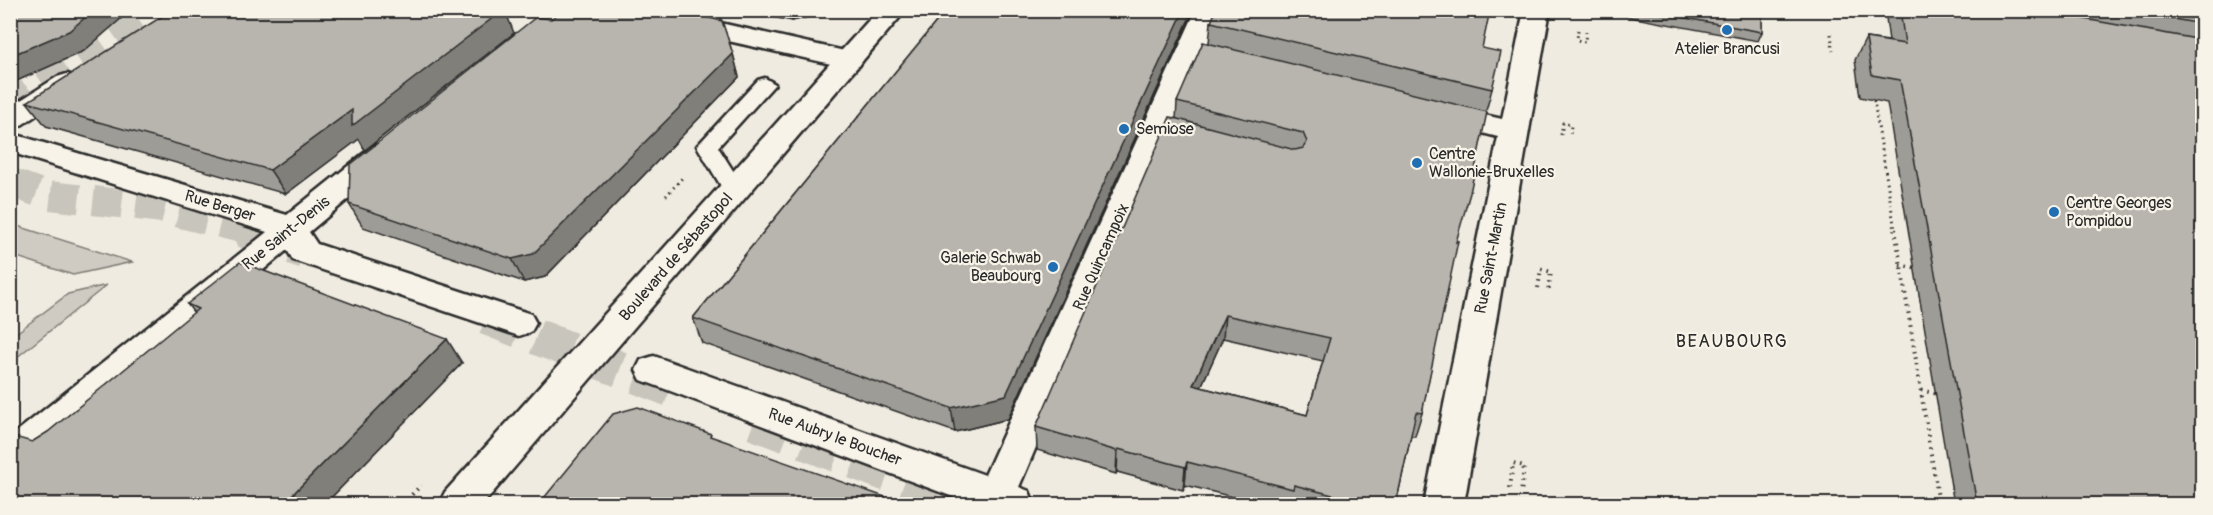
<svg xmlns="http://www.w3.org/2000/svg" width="2213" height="515" font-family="Pangolin,sans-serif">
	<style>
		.green { fill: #cfcbc2; stroke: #7d7b76; stroke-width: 1.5 }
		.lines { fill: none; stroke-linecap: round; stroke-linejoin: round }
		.minor-tunnel-far1 { stroke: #c8c5bc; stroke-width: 29; stroke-dasharray: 29 14; stroke-linecap: butt }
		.minor-tunnel { stroke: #c8c5bc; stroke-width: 36; stroke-dasharray: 36 18; stroke-linecap: butt }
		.service-casing { stroke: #2b2b2b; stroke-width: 5 }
		.pedestrian-casing { stroke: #2b2b2b; stroke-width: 5 }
		.secondary-casing { stroke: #2b2b2b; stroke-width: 5 }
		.path-far1 { stroke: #2b2b2b; stroke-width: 3; stroke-dasharray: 1.5 4; stroke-linecap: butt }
		.path { stroke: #2b2b2b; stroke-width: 4; stroke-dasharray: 1.5 5; stroke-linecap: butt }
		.service { fill: #f7f3e8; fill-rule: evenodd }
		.pedestrian { fill: #f7f3e8; fill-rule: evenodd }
		.secondary { fill: #f7f3e8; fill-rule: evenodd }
		.wall { fill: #9e9c96; stroke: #2b2b2b; stroke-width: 1.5; fill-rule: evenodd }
		.shaded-wall { fill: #817f7a; stroke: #2b2b2b; stroke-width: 1.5 }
		.building { fill: #b8b5ae; stroke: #2b2b2b; stroke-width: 1.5; fill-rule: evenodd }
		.poi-dot { fill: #1f6fb2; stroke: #f7f3e8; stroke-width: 2 }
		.labels { text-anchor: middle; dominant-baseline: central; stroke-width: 4.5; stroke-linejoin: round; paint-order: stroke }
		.poi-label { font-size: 16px; fill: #2b2b2b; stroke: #f7f3e8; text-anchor: start }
		.street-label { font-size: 16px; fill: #2b2b2b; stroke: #f7f3e8 }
		.neighbourhood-label { font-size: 18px; letter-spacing: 1.5px; fill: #2b2b2b; stroke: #f7f3e8 }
	</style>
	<rect width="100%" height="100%" fill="#efebe0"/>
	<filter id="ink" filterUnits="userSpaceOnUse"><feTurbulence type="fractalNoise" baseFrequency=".0167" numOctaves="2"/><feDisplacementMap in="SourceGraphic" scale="12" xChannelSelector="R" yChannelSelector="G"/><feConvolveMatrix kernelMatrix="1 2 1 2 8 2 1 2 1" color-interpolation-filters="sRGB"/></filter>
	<g filter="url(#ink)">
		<path class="green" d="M11 224 132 262 73 275 11 255Z
			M107 285 11 362V337L68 294Z"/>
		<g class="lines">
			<path class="minor-tunnel-far1" d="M10 111 37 85 143 10
				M10 182 45 195 159 208 247 230"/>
			<path class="minor-tunnel" d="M242 229 305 251
				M486 317 681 393
				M754 422 965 504"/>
			<g class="service-casing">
				<path id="service" d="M765 78 775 84 718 147 746 191 743 196H727L697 146 758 80Z"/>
			</g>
			<g class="pedestrian-casing">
				<path id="pedestrian" d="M612 10H663L849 52 859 54 863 60 859 66 849 68 625 18 616 16Z
					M1196 10H1222L1019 487 1029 491 1034 504H972L641 380 636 370 641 360 654 356 985 475Z
					M1524 10H1550L1464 504H1424L1498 137 1431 120 1426 114 1431 108 1441 105 1502 119Z
					M67 74 77 77 81 83 77 89 20 126 10 129V107L57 77Z
					M10 133 287 215 373 146 384 143 395 146 399 153 395 160 309 232 317 244 531 314 536 323 531 332 519 336 293 260 287 250 24 471 10 476V437L267 232 10 152Z"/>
			</g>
			<g class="secondary-casing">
				<path id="secondary" d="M878 10H906L483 504H439L445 492Z"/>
			</g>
			<path class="path-far1" d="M1578 30 1577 40 1585 42 1586 31
				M1831 34 1833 51
				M1873 95 1895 230
				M1561 135 1563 123 1571 125 1570 137
				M666 196 683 177"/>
			<path class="path" d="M1895 229 1939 504
				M1900 265 1918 269
				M1538 288 1541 269 1551 272 1548 292
				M1921 390 1937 394
				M1510 488 1513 463 1524 466 1521 494
				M403 504 421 485"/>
			<use href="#service" class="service"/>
			<use href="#pedestrian" class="pedestrian"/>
			<use href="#secondary" class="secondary"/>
		</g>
		<path class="wall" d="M679 10H718L733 54 739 77 545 277 524 282 363 227 349 204 551 19Z
			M738 10H838L792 21Z
			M946 10H1193L1008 419 955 432 702 343 693 318Z
			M1629 10H1762V32L1758 41 1629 17Z
			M1885 10H2202V504H1954L1887 103 1860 97 1855 60 1866 38 1889 41Z
			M1211 22 1482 48 1492 89 1486 111 1456 242 1422 413 1415 436H1411L1396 504H1261L1185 485 1183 490 1117 472 1116 474 1037 450 1036 427 1176 119 1177 102 1209 43ZM1223 338 1323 361 1307 415 1201 387Z
			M514 33 365 150 359 139 286 194 46 126 27 102Z
			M187 304 462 363 325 504H10L32 442 48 432 194 313Z"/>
		<path class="shaded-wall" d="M94 10H131L84 51 10 84V56Z
			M498 10H505L514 33 365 150 359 139 286 194 270 170 352 110Z
			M789 10H838L792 21Z
			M1184 10H1193L1008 419 955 432 951 408Z
			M733 54 739 77 545 277 524 282 512 259Z
			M1225 315 1223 338 1191 409 1193 385Z
			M447 339 462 363 325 504H283Z
			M1118 449 1117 472 1116 474 1117 451Z
			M1187 462 1185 485 1183 490 1185 467Z"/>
		<path class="building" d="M10 10H94L69 31 10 56Z
			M172 10H503L352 126V110L270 170 27 102Z
			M572 10H676L722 21 733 54 533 254 512 259 349 204 350 165 536 17 551 19 558 14Z
			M946 10H1184L1006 395 951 408 693 318Z
			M1216 10H1490L1482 48 1501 52 1492 89 1211 22Z
			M1642 10H1762V32Z
			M1900 10H2034L2202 40V504H1977L1900 80 1872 75 1866 38 1905 44Z
			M2123 10H2144L2202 20V24Z
			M1203 42 1487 112 1470 193 1456 242 1458 241 1422 413 1416 412 1396 504H1367L1294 485 1293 489 1187 462 1185 467 1118 449 1117 451 1036 427 1170 117 1295 150 1303 148 1307 142 1303 133 1177 102ZM1225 315 1330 338 1307 415 1193 385Z
			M240 262 447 339 283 504H10V440L15 437 32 442 48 432 198 309 187 304Z
			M638 407 711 434 710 436 905 504H539L613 414Z"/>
	</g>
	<g class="poi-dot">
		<circle cx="1727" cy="30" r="6"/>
		<circle cx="1124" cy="129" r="6"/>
		<circle cx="1417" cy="163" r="6"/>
		<circle cx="2054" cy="212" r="6"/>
		<circle cx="1053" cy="267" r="6"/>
	</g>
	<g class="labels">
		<g class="poi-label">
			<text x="1727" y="49" text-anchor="middle">Atelier Brancusi</text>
			<text x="1136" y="129">Semiose</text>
			<text x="1429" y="154">Centre<tspan x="1429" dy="18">Wallonie-Bruxelles</tspan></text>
			<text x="2066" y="203">Centre Georges<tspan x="2066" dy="18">Pompidou</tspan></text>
			<text x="1041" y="258" text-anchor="end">Galerie Schwab<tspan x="1041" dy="18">Beaubourg</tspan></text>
		</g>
		<g class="street-label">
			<text transform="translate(220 206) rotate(17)">Rue Berger</text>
			<text transform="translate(286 233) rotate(-39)">Rue Saint-Denis</text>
			<text transform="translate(676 257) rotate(-49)">Boulevard de Sébastopol</text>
			<text transform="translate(1101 257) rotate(-66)">Rue Quincampoix</text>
			<text transform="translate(1491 258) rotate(-79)">Rue Saint-Martin</text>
			<text transform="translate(835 437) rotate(20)">Rue Aubry le Boucher</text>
		</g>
		<g class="neighbourhood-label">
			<text x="1732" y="341">BEAUBOURG</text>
		</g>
	</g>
	<rect width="2213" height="515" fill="none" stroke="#f7f3e8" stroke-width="36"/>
	<rect x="18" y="18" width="2177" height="479" fill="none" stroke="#2b2b2b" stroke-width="2" filter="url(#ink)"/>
</svg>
